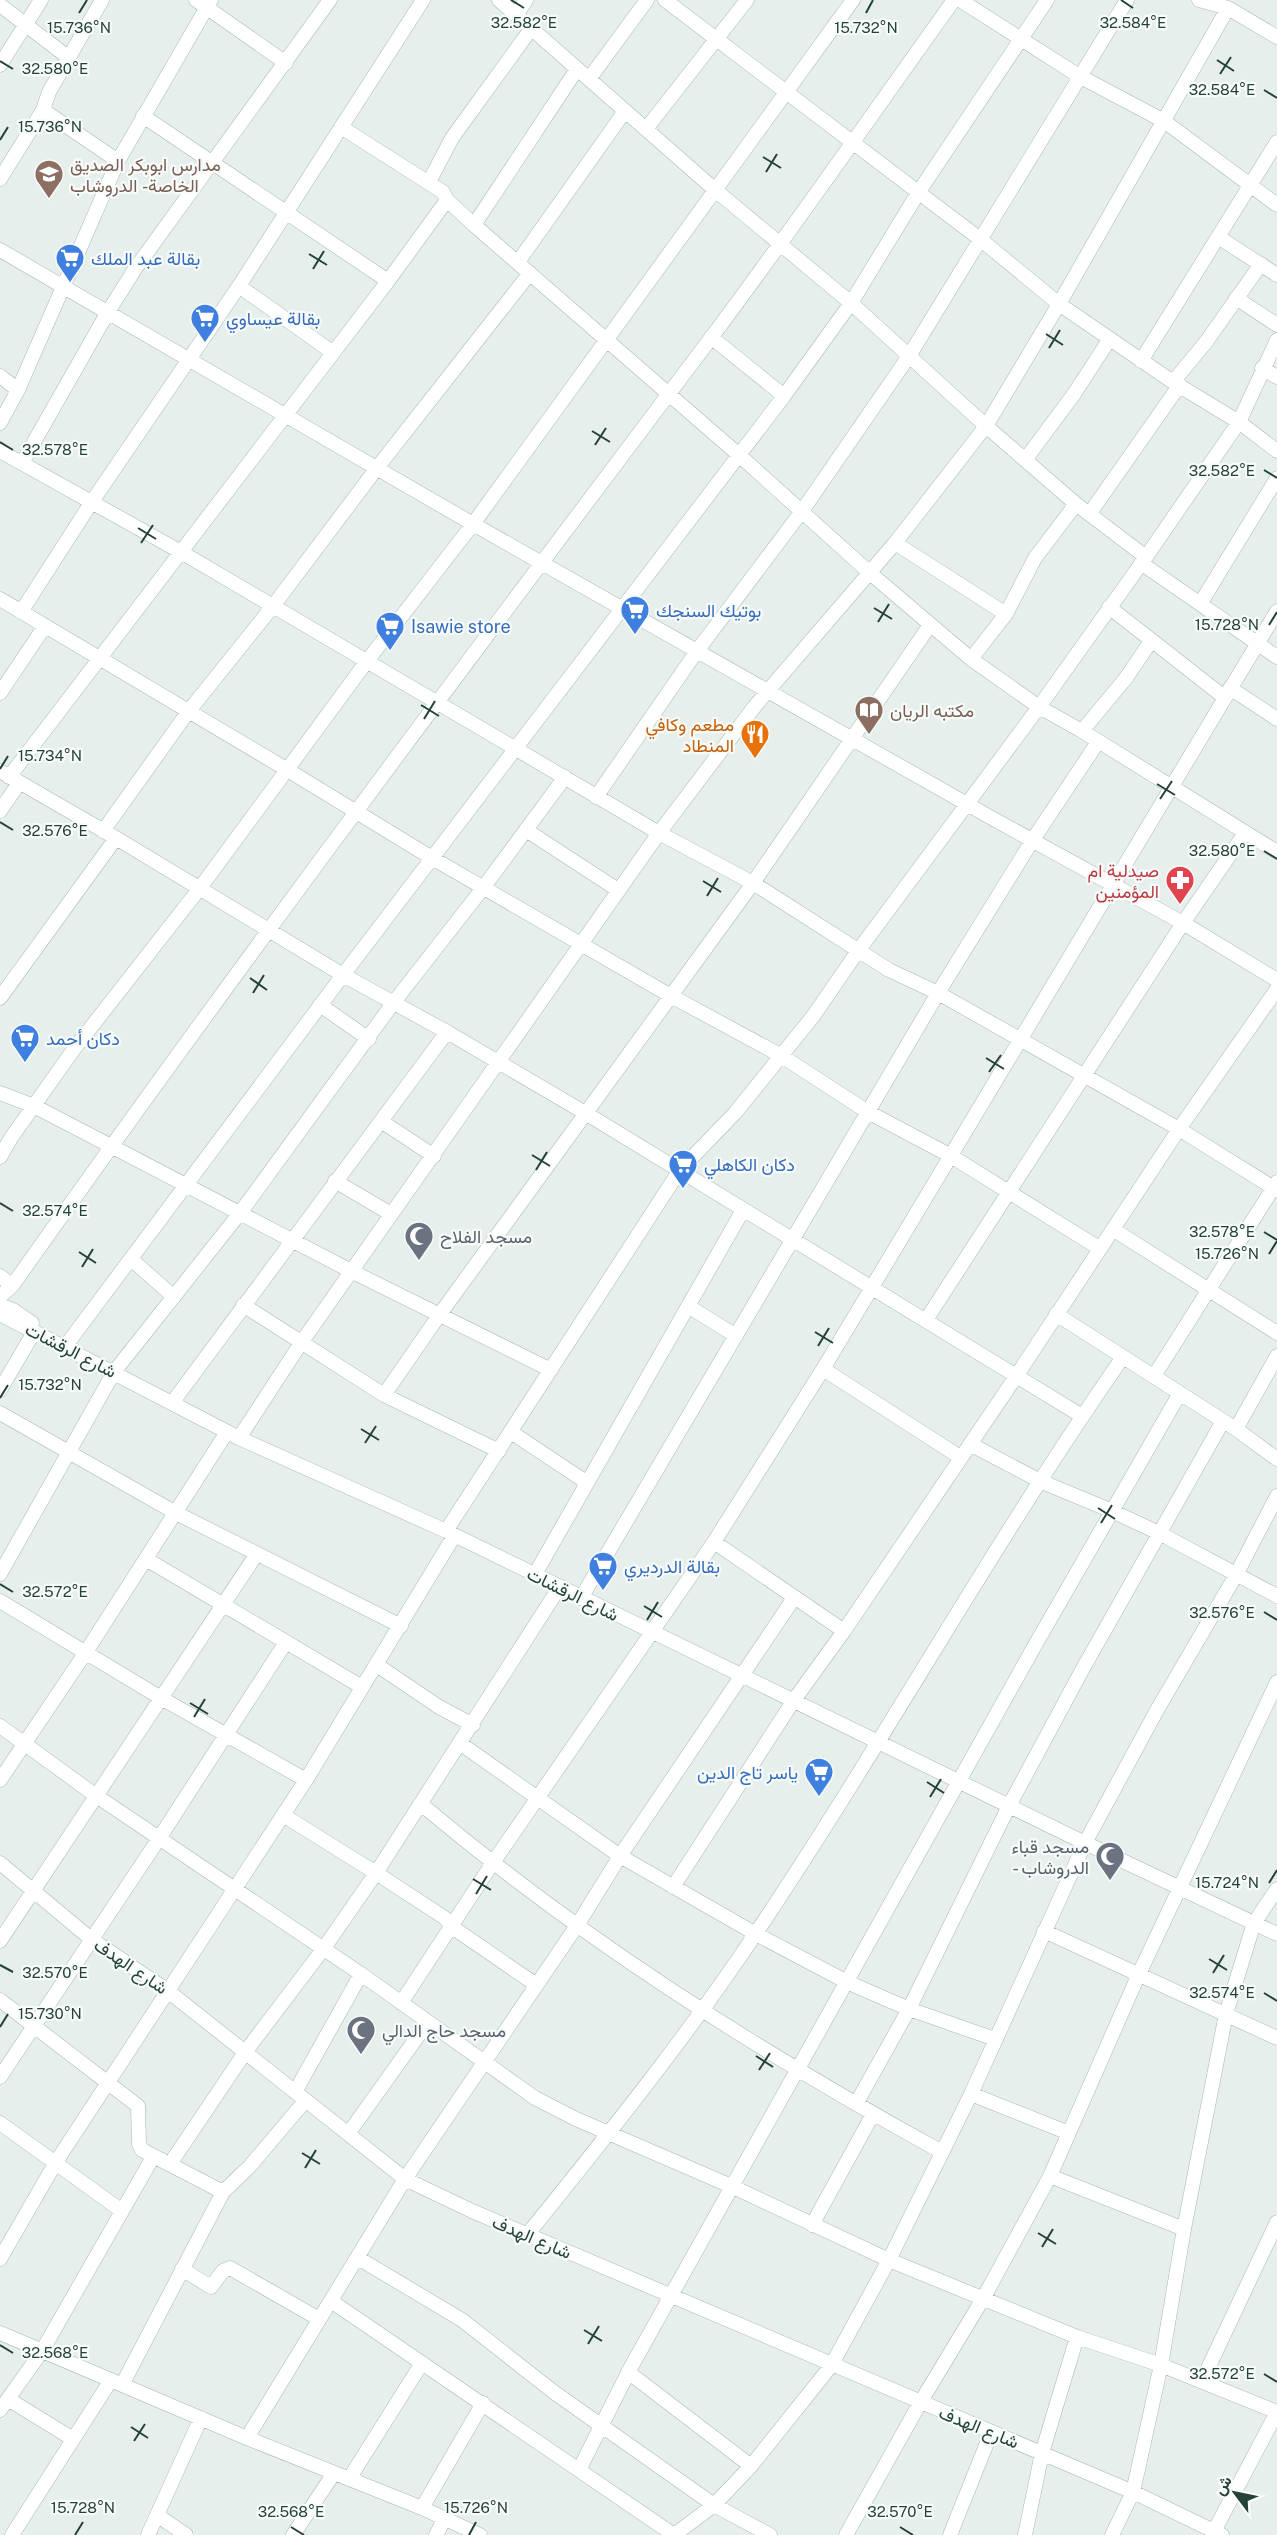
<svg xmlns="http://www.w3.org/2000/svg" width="1277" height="2535" font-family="'Public Sans',Vazirmatn,sans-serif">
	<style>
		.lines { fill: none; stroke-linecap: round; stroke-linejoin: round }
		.minor-casing { stroke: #a8b8b2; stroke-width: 15 }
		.minor { stroke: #fff; stroke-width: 14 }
		.ticks { fill: none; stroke: #24423a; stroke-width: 2 }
		.labels { text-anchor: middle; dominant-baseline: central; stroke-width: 4.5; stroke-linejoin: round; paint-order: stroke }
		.education-label { font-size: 18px; fill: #785e54; stroke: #f7fbf9; text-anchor: start }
		.shop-label { font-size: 18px; fill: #366cbe; stroke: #f7fbf9; text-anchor: start }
		.food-label { font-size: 18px; fill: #c56008; stroke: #f7fbf9; text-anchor: end }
		.health-label { font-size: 18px; fill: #be3a42; stroke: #f7fbf9; text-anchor: end }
		.worship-label { font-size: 18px; fill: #5b616d; stroke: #f7fbf9; text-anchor: start }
		.street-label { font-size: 18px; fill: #24423a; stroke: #f7fbf9 }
		.ticks-label { font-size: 15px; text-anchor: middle; fill: #24423a; stroke: #f7fbf9; stroke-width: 4.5; stroke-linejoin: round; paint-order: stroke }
	</style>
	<rect width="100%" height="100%" fill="#e6efeb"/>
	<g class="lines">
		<g class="minor-casing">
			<path id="minor" d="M196 0 286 63
				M499 0 714 189 851 303 986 426 1076 504 1146 557
				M665 0 980 239 1059 304 1173 382 1239 422 1277 451
				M960 0 1079 76 1164 121 1277 205
				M1199 0 1228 8 1277 37
				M0 5 69 58
				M516 15 526 0
				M0 65 41 0
				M589 79 647 0
				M43 110 118 161
				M143 116 388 281
				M341 127 443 192 447 200 474 225 739 455 870 573 971 659 1039 707 1082 731 1277 852
				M646 129 747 0
				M0 179 43 110 49 92 102 0
				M429 182 452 138 531 29
				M474 225 577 69
				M1218 237 1277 275
				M0 250 473 524 997 821 1183 923 1277 980
				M518 262 625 111
				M239 286 332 352
				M1236 298 1277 325
				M711 337 784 396
				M1141 361 1277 142
				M1262 368 1277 377
				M0 376 18 390
				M1173 382 1206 342 1261 264
				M0 423 18 390 118 161 211 0
				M0 451 181 552 659 833 753 883 889 970 938 993 1179 1129 1277 1190
				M1025 460 1074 394 1109 340
				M22 463 108 312 135 269 330 0
				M1090 513 1179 386
				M895 543 1006 614
				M1141 563 1277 657
				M0 599 286 769 432 858 671 996 780 1055 868 1112 951 1156 1099 1248
				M1200 604 1277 478
				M1109 607 1224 697
				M21 612 91 503 239 286 423 0
				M971 659 1006 614 1035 558 1076 504
				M1230 688 1277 719
				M0 693 45 626
				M1082 731 1126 678 1151 641
				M0 771 116 838 343 975 447 1032 587 1114 1082 1416
				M9 777 388 281 447 200
				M596 797 697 651 802 511 909 356 1127 0
				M0 811 19 783
				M526 830 618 890
				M103 831 188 712 273 606 377 468 530 273
				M0 998 116 838
				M320 1005 369 1039
				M0 1093 34 1106 351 1271 551 1370
				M381 1121 434 1156
				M0 1157 11 1138 74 1049 200 888 367 661 473 524 853 0
				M335 1181 391 1214
				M1114 1230 1277 1333
				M131 1259 174 1297
				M0 1276 12 1286 0 1296
				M12 1286C239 965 474 652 711 338 794 227 873 113 954 0
				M0 1305 13 1310 32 1323
				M243 1305 384 1395 499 1451
				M688 1306 736 1336
				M0 1314 239 1438 446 1531 1085 1843 1277 1934
				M1056 1314 1236 1429 1277 1459
				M926 1320 1183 923 1245 833
				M64 1348 343 975 784 396 851 303 918 193 1047 0
				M823 1369 960 1457
				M1154 1376 1277 1182
				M0 1390 34 1332
				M384 1395 440 1314 753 883 930 625
				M172 1403 447 1032
				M0 1413 176 1513 401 1626
				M1236 1429 1277 1356
				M511 1432 586 1482
				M239 1438 301 1343 659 833 755 706 895 543 986 426 1059 304 1228 8
				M970 1444 1040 1481 1112 1511 1159 1533 1277 1596
				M446 1531 680 1170 735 1113 814 1015 858 951 1039 707 1146 557 1239 422 1277 340
				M714 1542 844 1631
				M146 1559 362 1687
				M0 1574 114 1372 240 1213 394 1002 483 888 565 777
				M534 1576 743 1210
				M581 1598 938 993 1032 841 1098 742
				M0 1601 161 1698 306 1780
				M377 1665 439 1707 473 1725
				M0 1726 95 1795 361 1974 535 2098 576 2119 731 2186 889 2260 1077 2337 1161 2365 1277 2412 1212 2535
				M461 1744 620 1856 756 1934 847 1982 909 2009 995 2039
				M0 1780 86 1652 227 1432
				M421 1804C581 1939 758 2051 942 2152
				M283 1815 376 1873 445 1918 452 1927 535 1984
				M0 1863 91 1939 168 1991 405 2179 472 2211 1133 2492 1222 2535
				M673 1887 794 1700 844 1631 1017 1375 1179 1129 1277 989
				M1044 1931 1277 2038
				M0 1941 256 1555
				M0 2000 138 2106 139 2144 142 2150 223 2192
				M401 2003 492 1864 714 1542 823 1369 1277 611
				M0 2077 160 1837 286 1642
				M295 2092 361 1974
				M971 2094 1069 2133
				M856 2104 909 2009 1009 1806 1081 1672 1223 1421
				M0 2123 122 2211
				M348 2134 428 2022
				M170 2164 246 2051 324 1948 376 1873 559 1588
				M1050 2176 1184 2229
				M812 2225 873 2114
				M527 2235C606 2137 686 2038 756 1933 883 1744 993 1543 1123 1357
				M358 2258 462 2320 555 2393 714 2505 770 2535
				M0 2259 56 2162 306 1780 454 1536
				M182 2269 211 2287 223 2271 230 2268 319 2319
				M331 2301 674 2535
				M0 2333 247 2438 422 2508 480 2535
				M628 2372 751 2466
				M1202 2381 1277 2222
				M122 2385 223 2192 250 2166 305 2101
				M8 2399 73 2439
				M0 2410 42 2351 153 2157
				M247 2438 405 2179 578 1924 620 1856 794 1598
				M579 2470 631 2367 1034 1647 1180 1393
				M349 2479 422 2363
				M422 2508 483 2403
				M157 2515 186 2535
				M12 2535 111 2380
				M148 2535 201 2418
				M293 2535 334 2473
				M436 2535 445 2518
				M674 2535 714 2505 751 2466 831 2366 889 2260 971 2094 1085 1843 1157 1710 1236 1575 1277 1496
				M846 2535 920 2403 984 2297 1050 2176 1138 1976 1277 1682
				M950 2535 991 2433
				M1025 2535 1042 2453 1077 2337
				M1112 2535 1133 2492 1161 2365 1184 2229 1226 2014 1254 1923 1277 1889"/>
		</g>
		<use href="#minor" class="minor"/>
	</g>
	<path class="ticks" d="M511 0 524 8M1121 0 1133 8M79 13 87 0M866 13 873 0M1217 60 1234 71M0 61 13 69M1220 74 1231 57M1264 90 1277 98M0 140 8 127M763 157 781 168M766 172 777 154M309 254 327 265M313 269 324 251M1046 334 1063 345M1049 348 1060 330M592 431 610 442M0 442 13 450M595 445 606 428M1264 470 1277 478M138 528 156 539M141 543 153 525M874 608 892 619M878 622 889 604M1269 625 1277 612M421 705 439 716M424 719 435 701M0 769 8 756M1157 784 1175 795M1160 799 1172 781M0 822 13 830M1264 851 1277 859M703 881 721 892M707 896 718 878M250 978 267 990M253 993 264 975M986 1058 1004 1069M989 1072 1001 1055M532 1155 550 1166M536 1170 547 1152M0 1203 13 1211M1264 1232 1277 1240M79 1252 96 1263M1269 1254 1277 1241M82 1267 93 1249M815 1332 833 1343M818 1346 829 1328M0 1398 8 1385M361 1429 379 1440M365 1443 376 1426M1098 1508 1115 1519M1101 1523 1112 1505M0 1584 13 1592M644 1606 662 1617M1264 1612 1277 1620M647 1620 658 1602M190 1703 208 1714M194 1717 205 1699M927 1782 944 1793M930 1797 941 1779M473 1879 491 1890M1269 1883 1277 1870M476 1894 487 1876M1209 1959 1227 1970M0 1965 13 1972M1213 1973 1224 1955M1264 1993 1277 2001M0 2027 8 2014M756 2056 773 2067M759 2070 770 2053M302 2153 320 2164M305 2168 316 2150M1038 2233 1056 2244M1042 2247 1053 2229M584 2330 602 2341M588 2344 599 2326M0 2345 13 2353M1264 2374 1277 2382M131 2427 148 2438M134 2441 145 2424M291 2527 304 2535M900 2527 913 2535M75 2535 83 2522M469 2535 476 2522"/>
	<defs>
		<g id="school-pin" transform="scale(1.5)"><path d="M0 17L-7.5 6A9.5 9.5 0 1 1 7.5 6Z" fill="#8d6e63" stroke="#f7fbf9"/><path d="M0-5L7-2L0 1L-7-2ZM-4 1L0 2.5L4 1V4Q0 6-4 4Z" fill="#fff"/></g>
		<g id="supermarket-pin" transform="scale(1.5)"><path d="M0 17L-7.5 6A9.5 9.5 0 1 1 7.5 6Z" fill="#3f7fe0" stroke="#f7fbf9"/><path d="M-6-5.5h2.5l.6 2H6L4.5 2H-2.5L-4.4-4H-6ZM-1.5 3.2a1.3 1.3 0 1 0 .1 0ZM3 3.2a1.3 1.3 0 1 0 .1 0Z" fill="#fff"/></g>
		<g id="library-pin" transform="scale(1.5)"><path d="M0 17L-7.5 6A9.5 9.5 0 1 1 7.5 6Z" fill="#8d6e63" stroke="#f7fbf9"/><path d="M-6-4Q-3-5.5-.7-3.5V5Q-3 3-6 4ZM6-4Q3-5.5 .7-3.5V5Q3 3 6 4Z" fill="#fff"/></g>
		<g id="restaurant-pin" transform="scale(1.5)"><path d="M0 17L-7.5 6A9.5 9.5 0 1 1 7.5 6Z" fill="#e8710a" stroke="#f7fbf9"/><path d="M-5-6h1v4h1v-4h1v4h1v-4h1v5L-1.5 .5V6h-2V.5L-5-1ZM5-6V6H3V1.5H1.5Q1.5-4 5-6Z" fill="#fff"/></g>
		<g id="pharmacy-pin" transform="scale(1.5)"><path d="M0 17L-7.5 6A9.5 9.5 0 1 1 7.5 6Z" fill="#e0444e" stroke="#f7fbf9"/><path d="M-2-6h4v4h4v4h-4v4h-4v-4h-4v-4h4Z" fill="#fff"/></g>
		<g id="mosque-pin" transform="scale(1.5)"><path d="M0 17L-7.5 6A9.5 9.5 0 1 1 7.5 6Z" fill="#6b7280" stroke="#f7fbf9"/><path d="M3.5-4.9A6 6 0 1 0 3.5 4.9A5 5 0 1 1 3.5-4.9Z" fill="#fff"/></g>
	</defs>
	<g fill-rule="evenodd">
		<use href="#school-pin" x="49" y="174"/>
		<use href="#supermarket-pin" x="70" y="258"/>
		<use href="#supermarket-pin" x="205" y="318"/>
		<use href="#supermarket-pin" x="635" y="610"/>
		<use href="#supermarket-pin" x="390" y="626"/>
		<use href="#library-pin" x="869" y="710"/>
		<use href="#restaurant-pin" x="755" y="734"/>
		<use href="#pharmacy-pin" x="1180" y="880"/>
		<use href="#supermarket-pin" x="25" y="1038"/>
		<use href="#supermarket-pin" x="683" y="1164"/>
		<use href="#mosque-pin" x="419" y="1236"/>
		<use href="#supermarket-pin" x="603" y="1566"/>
		<use href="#supermarket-pin" x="819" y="1772"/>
		<use href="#mosque-pin" x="1110" y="1856"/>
		<use href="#mosque-pin" x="361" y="2030"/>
	</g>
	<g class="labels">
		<g class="education-label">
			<text x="70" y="164">مدارس ابوبكر الصديق<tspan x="70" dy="21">الخاصة - الدروشاب</tspan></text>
			<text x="890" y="710">مكتبه الريان</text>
		</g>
		<g class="shop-label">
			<text x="91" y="258">بقالة عبد الملك</text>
			<text x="226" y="318">بقالة عيساوي</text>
			<text x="656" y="610">بوتيك السنجك</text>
			<text x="411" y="626">Isawie store</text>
			<text x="46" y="1038">دكان أحمد</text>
			<text x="704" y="1164">دكان الكاهلي</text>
			<text x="624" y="1566">بقالة الدرديري</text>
			<text x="798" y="1772" text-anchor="end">ياسر تاج الدين</text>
		</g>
		<g class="food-label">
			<text x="734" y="724">مطعم وكافي<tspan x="734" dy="21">المنطاد</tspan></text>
		</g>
		<g class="health-label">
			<text x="1159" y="870">صيدلية ام<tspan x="1159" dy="21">المؤمنين</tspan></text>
		</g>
		<g class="worship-label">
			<text x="440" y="1236">مسجد الفلاح</text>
			<text x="1089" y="1846" text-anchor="end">مسجد قباء<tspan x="1089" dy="21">- الدروشاب</tspan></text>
			<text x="382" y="2030">مسجد حاج الدالي</text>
		</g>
		<g class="street-label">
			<text transform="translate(71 1350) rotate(27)">شارع الرقشات</text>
			<text transform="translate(573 1594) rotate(26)">شارع الرقشات</text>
			<text transform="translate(131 1966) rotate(34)">شارع الهدف</text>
			<text transform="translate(532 2237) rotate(23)">شارع الهدف</text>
			<text transform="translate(979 2427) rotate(22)">شارع الهدف</text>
		</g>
	</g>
	<g class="ticks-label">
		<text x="1133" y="28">32.584°E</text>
		<text x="524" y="28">32.582°E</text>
		<text x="79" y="33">15.736°N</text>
		<text x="866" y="33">15.732°N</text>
		<text x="55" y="74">32.580°E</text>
		<text x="1222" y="95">32.584°E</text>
		<text x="50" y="132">15.736°N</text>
		<text x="55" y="455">32.578°E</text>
		<text x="1222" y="476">32.582°E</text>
		<text x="1227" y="630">15.728°N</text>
		<text x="50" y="761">15.734°N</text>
		<text x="55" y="836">32.576°E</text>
		<text x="1222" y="856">32.580°E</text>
		<text x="55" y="1216">32.574°E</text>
		<text x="1222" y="1237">32.578°E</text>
		<text x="1227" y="1259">15.726°N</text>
		<text x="50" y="1390">15.732°N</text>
		<text x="55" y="1597">32.572°E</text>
		<text x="1222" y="1618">32.576°E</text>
		<text x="1227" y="1888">15.724°N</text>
		<text x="55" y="1978">32.570°E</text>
		<text x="1222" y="1998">32.574°E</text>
		<text x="50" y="2019">15.730°N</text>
		<text x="55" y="2358">32.568°E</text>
		<text x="1222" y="2379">32.572°E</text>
		<text x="83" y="2513">15.728°N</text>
		<text x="476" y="2513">15.726°N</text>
		<text x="291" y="2517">32.568°E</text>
		<text x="900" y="2517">32.570°E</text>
	</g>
	<g transform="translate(1235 2493) rotate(302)" stroke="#f7fbf9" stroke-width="4.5" paint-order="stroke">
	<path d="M0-4.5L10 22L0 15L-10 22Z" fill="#24423a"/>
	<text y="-9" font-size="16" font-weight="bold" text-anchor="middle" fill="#24423a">ش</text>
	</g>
</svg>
